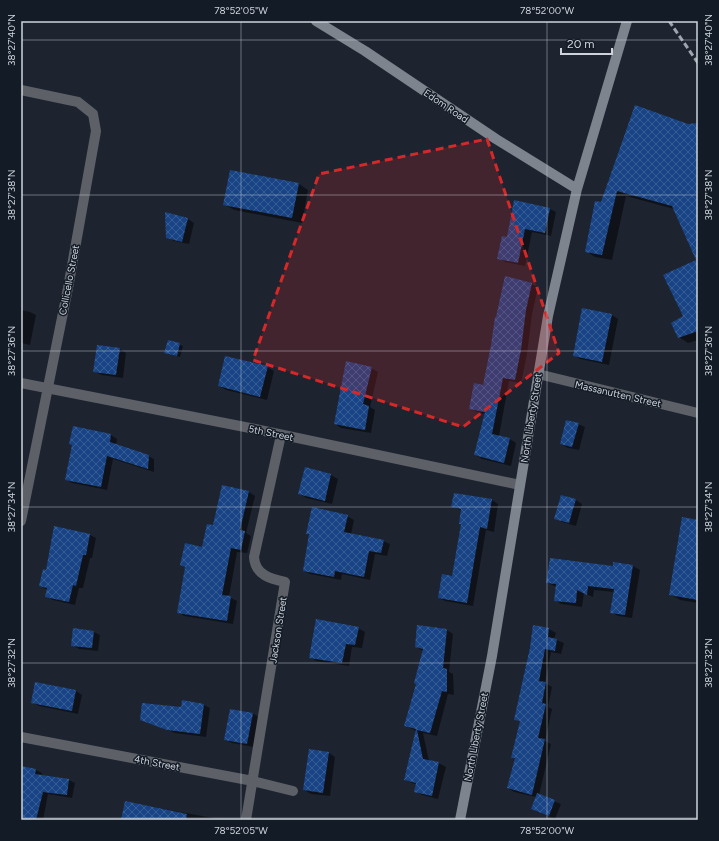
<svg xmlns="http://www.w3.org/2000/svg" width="719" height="841" font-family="Figtree,sans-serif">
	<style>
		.shadow { fill: #0007 }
		.building { fill: url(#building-cross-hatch) }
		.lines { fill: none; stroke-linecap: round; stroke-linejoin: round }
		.street { stroke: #5d6167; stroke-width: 10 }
		.secondary { stroke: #7e848e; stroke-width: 10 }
		.rail { stroke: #9fa5ae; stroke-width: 3; stroke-dasharray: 6 3; stroke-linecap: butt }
		.marked { fill: #d62828; fill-opacity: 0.2; stroke: #d62828; stroke-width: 3; stroke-dasharray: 8 5; stroke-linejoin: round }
		.ticks { fill: none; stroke: #ced3db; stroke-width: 1; stroke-opacity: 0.45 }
		.labels { text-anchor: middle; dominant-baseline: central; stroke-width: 3; stroke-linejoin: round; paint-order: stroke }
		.street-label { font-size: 10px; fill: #ced3db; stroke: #131b26 }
		.neatline { fill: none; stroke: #ced3db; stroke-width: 1.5 }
		.ticks-label { font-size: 10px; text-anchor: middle; fill: #ced3db }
	</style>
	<defs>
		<pattern id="building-cross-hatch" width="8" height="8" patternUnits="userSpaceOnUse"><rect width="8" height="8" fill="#184384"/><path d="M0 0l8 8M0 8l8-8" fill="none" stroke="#385d95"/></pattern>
	</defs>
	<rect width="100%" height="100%" fill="#1d2430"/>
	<path class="shadow" d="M698 124V340L688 343 679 337 698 261 674 209 626 196 612 260 595 257 586 251 602 204 688 125Z
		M299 184 308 190 302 223 234 210 224 204Z
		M550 209 556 212 551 236 532 232 525 266 505 262 499 258 508 238Z
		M188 219 194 223 189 244 174 241 167 237Z
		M506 278 532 284 538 287 532 314 527 354 521 383 509 381 499 436 510 439 516 443 511 466 482 459 475 455 486 414 477 412 470 409 484 386 497 318Z
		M21 310 30 312 36 315 30 345 21 343Z
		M612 315 618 319 609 365 580 359 574 355Z
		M169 341 183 346 180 357 168 354Z
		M98 346 120 349 126 353 123 378 101 375 94 371Z
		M267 367 274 371 267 400 226 390 219 386Z
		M371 368 378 372 370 407 375 410 371 433 341 428 335 424Z
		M578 424 585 427 579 450 568 448 561 444Z
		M74 427 111 435 117 439 116 445 148 456 154 459V472L113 459 107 490 72 483 66 479 73 445Z
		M306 469 331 475 338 479 332 504 306 498 300 494Z
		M249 492 255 496 246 533 251 536 247 553 237 552 229 597 237 601 233 624 184 616 178 612 185 567 181 565 203 548 214 526Z
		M492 500 498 504 494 532 486 530 473 606 445 601 439 598 453 577 462 524 460 523 462 511 452 506Z
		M576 500 582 504 576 526 562 522 555 518Z
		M347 516 354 520 351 534 383 541 390 544 387 556 375 554 370 580 342 574 341 580 310 574 304 571 310 535 307 533Z
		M698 521V603L680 600 670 594Z
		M55 528 90 535 96 538 92 558H90L83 588H79L75 605 53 600 46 596 47 590 40 586 46 571Z
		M614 563 633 566 640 570 632 618 618 616 611 612 614 592 594 590 593 597 584 593 582 607 561 604 555 600 557 587 547 583 613 567Z
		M418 626 447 630 453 634 449 672 453 674 454 695 448 694 437 736 423 733 429 761 439 763 446 767 438 799 422 795 415 791 417 785 405 780 416 731 406 726 417 684 423 651 416 647Z
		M534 626 549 629 556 633 554 639 564 643 561 654 551 652 545 683 552 687 548 707 552 709 545 741 551 744 539 795 561 804 555 819 532 809 536 797 514 792 508 788 516 759 512 757 521 722 515 719Z
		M358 628 365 632 362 648 352 647 349 666 316 661 310 657Z
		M74 629 94 632 100 635 98 651 79 649 72 645Z
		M76 691 82 695 78 714 39 706 32 702Z
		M204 705 210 708 206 737 175 733 141 719 182 708Z
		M252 713 259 717 254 747 232 743 225 740Z
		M329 753 335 757 330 796 311 794 304 790Z
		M21 767 36 770 42 773 41 776 69 780 75 783 72 798 48 794 43 820H21Z
		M126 802 224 820H122Z"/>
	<path class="building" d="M635 105 688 124 698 123V331L678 338 671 323 683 316 663 275 696 260 672 206 617 191 602 255 585 252 595 201 601 202Z
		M230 170 299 183 292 218 223 205Z
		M514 200 550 208 545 233 525 229 518 263 497 259 502 236 507 237Z
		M165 212 188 218 182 242 166 238Z
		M505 276 532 283 526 310 521 350 515 380 503 378 492 434 510 438 504 463 474 455 485 412 469 409 474 383 483 385 491 345 495 317H496Z
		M582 308 612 314 602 362 573 356Z
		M168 340 180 343 177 356 164 353Z
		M97 345 120 348 116 375 93 372Z
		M225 356 268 366 260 397 218 386Z
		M346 361 372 367 363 404 369 406 365 430 334 424Z
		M566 420 579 423 572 447 560 444Z
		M73 426 111 434 110 442 149 455 148 469 107 456 101 487 65 480 72 445 69 444Z
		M305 467 331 474 325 501 298 494Z
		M222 485 249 491 240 530 245 531 241 550 231 548 222 595 231 596 227 621 177 613 185 567 180 565 185 543 202 547 207 524 213 525Z
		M454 493 492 499 487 529 480 527 467 603 438 598 442 574 452 576 461 524H459L461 509 451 507Z
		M561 495 576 499 569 523 554 519Z
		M312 507 348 515 344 532 384 540 381 553 369 551 364 577 335 571 334 577 303 571 309 534H306Z
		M682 517 698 520V600L669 595Z
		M54 526 90 534 86 555H83L76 586 73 585 69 602 45 597 47 588 39 586 43 569 46 570Z
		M550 558 613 566V562L633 565 625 615 610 613 614 589 588 586 587 595 577 590 576 603 554 601 556 584 546 583Z
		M316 619 359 627 355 645 346 644 342 663 309 658Z
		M417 625 447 629 443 668 447 669V692L442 691 430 733 417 730 423 759 439 762 432 796 414 792 416 783 404 780 416 729 404 726 416 684 414 683 423 649 415 647Z
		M533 625 549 628 548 637 557 639 555 651 545 649 539 681 546 682 542 703 546 704 538 738 545 739 532 795 507 788 515 758H511L520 721 514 720 530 647Z
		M73 628 94 631 92 648 71 646Z
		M35 682 76 690 72 711 31 703Z
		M182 700 204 704 200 734 167 730 140 720 142 703 181 707Z
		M230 709 253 713 247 744 224 740Z
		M309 749 329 752 323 793 303 790Z
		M21 766 36 769 35 774 69 779 67 795 43 792 36 820H21Z
		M537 793 555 800 549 816 531 809Z
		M125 801 187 814 186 820H121Z"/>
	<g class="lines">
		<path class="street" d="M21 90 78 102 93 114 96 131 68 288 21 521
			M538 374 698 413
			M21 383 255 429 520 485
			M21 737 253 781 293 791
			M246 820 285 582C271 579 255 575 254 557L281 435"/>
		<path class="secondary" d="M316 21 365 51 496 139 577 189
			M460 820 492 656 548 316 577 189 627 21"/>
		<path class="rail" d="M669 21 698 63"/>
	</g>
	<path class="marked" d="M487 139 559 353 463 427 253 360 319 174Z"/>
	<path class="ticks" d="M241 21V820M547 21V820M21 40H698M21 195H698M21 351H698M21 507H698M21 663H698M21 818H698"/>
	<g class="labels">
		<g class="street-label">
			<text transform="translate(446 106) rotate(34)">Edom Road</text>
			<text transform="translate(69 280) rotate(-79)">Collicello Street</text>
			<text transform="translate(618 394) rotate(13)">Massanutten Street</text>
			<text transform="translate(531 418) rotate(-81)">North Liberty Street</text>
			<text transform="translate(271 433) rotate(12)">5th Street</text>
			<text transform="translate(278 630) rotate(-81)">Jackson Street</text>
			<text transform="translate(476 737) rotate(-79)">North Liberty Street</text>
			<text transform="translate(157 763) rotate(11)">4th Street</text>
		</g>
	</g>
	<rect width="719" height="841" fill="none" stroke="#131b26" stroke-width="44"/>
	<path d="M561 48v6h51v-6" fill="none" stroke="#ced3db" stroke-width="2"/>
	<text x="567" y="48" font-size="12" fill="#ced3db" stroke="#131b26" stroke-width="3" paint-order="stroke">20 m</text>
	<rect x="22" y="22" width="675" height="797" class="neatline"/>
	<g class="ticks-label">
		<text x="241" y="14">78°52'05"W</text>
		<text x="547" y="14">78°52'00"W</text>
		<text transform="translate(11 40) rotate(-90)" y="4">38°27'40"N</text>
		<text transform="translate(708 40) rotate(-90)" y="4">38°27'40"N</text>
		<text transform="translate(11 195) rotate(-90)" y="4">38°27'38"N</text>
		<text transform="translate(708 195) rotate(-90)" y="4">38°27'38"N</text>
		<text transform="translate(11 351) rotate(-90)" y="4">38°27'36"N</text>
		<text transform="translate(708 351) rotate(-90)" y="4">38°27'36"N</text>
		<text transform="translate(11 507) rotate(-90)" y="4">38°27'34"N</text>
		<text transform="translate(708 507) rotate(-90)" y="4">38°27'34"N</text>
		<text transform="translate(11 663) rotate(-90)" y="4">38°27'32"N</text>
		<text transform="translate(708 663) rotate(-90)" y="4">38°27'32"N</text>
		<text x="241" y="834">78°52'05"W</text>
		<text x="547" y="834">78°52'00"W</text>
	</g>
</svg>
